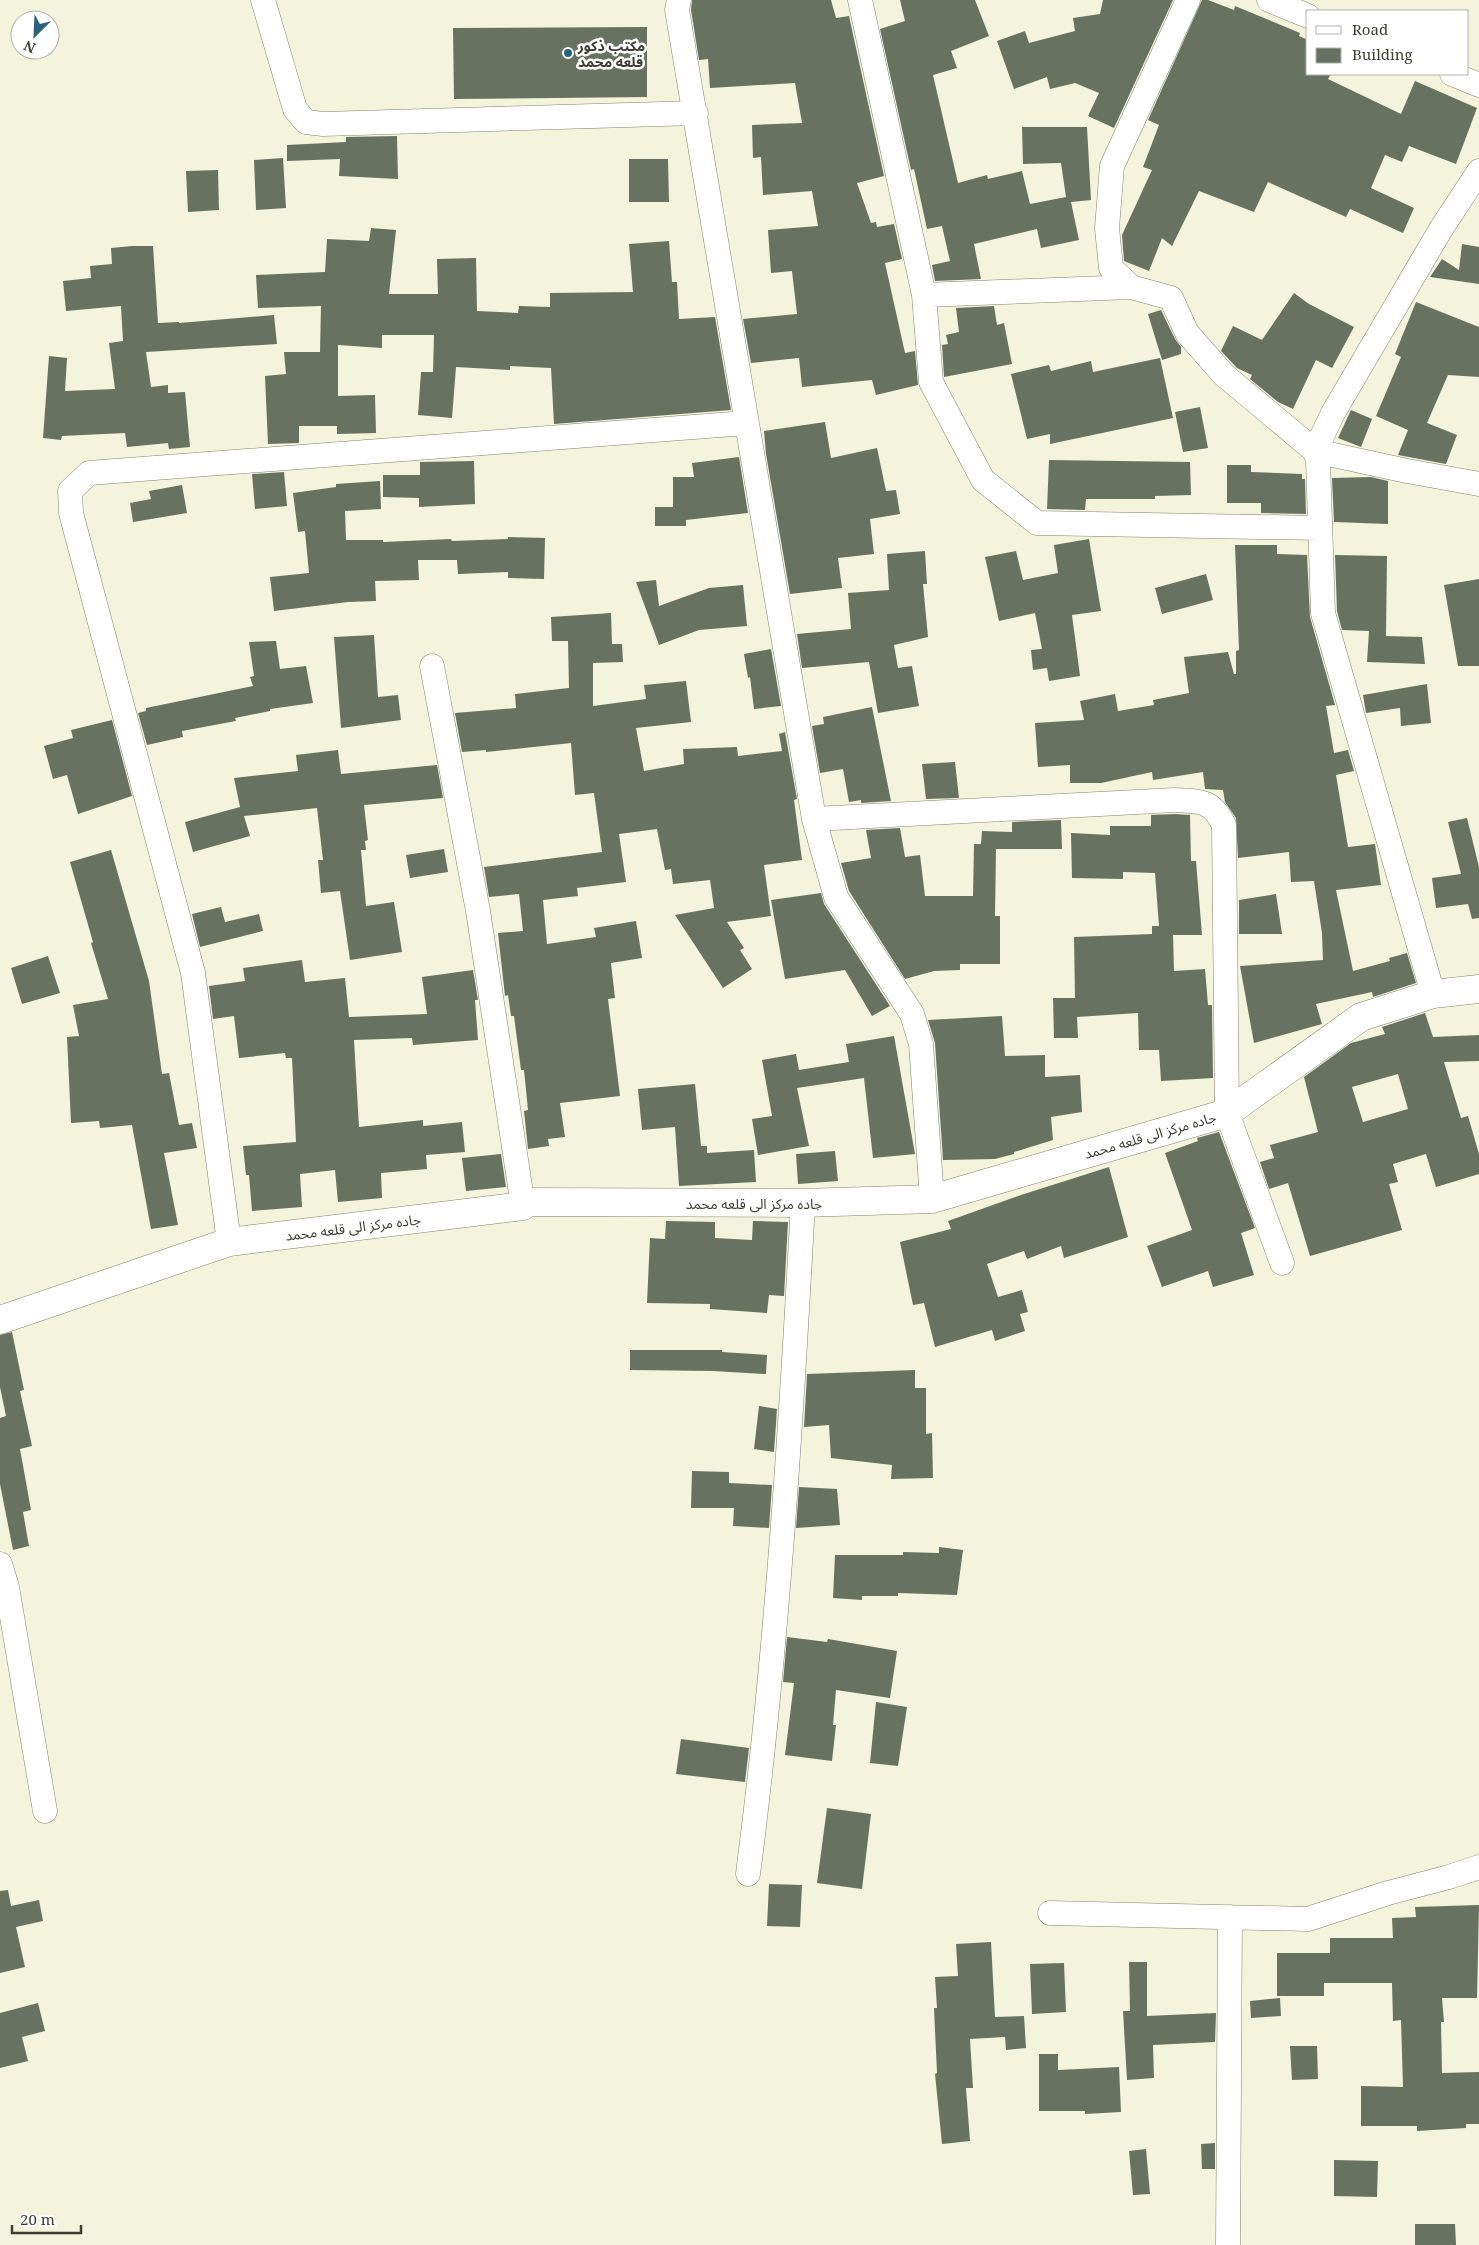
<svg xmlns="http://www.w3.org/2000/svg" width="1479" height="2245" font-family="'Noto Serif','Noto Sans Arabic',serif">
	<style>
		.building { fill: #687260; fill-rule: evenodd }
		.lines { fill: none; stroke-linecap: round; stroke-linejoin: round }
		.minor-casing { stroke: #83826d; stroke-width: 25 }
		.tertiary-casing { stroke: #83826d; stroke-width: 29 }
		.minor { stroke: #fff; stroke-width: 24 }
		.tertiary { stroke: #fff; stroke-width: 28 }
		.poi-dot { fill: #2b617c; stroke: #fff; stroke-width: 2 }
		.labels { text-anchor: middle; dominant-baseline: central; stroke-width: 5; stroke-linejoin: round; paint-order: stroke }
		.poi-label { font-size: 14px; font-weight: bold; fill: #3d3d34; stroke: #fff; text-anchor: start }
		.street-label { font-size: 14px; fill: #3d3d34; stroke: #fff }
	</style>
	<rect width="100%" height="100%" fill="#f4f3db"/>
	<path class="building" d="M692 0H831L836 18 849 16 884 176 857 183 871 223 876 222 877 227 894 224 902 259 885 263 905 353 915 351 918 385 876 395 872 380 802 387 799 358 751 363 743 319 797 314 792 271 771 273 768 230 818 226 812 191 763 195 761 157 753 158 752 125 802 123 795 83 710 88 708 59 699 60 691 10Z
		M900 0H975L989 36 951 51 957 68 933 75 958 183 987 175 988 179 1022 171 1030 204 1066 197 1061 163 1023 164 1022 127H1087L1091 200 1071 202 1079 240 1041 248 1037 229 974 244 981 279 935 281 932 265 950 261 942 226 927 229 914 169 911 170 880 29 905 21Z
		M1103 0H1173L1114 128 1088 116 1099 93 1075 83 1050 89 1047 77 1014 89 997 41 1025 31 1029 43 1075 31 1073 18 1100 14Z
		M1202 0H1208L1234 10 1235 6 1300 33 1299 36 1308 40V74H1331L1328 79 1401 114 1415 81 1477 108 1456 164 1409 146 1402 162 1385 155 1371 188 1414 208 1403 233 1350 209 1346 217 1268 182 1254 212 1199 191 1172 246 1162 238 1149 271 1124 261 1122 235 1152 170 1143 167 1159 125 1148 120Z
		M647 27V97L454 99 453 28Z
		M397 136 398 179 339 176 340 159 287 161V145L346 142V137Z
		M283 158 286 208 256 210 254 160Z
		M629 159H668L669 202H629Z
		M218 170 219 210 188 212 186 171Z
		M371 228 396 230 389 294H438L437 259 476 258 477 311 518 313 519 306 550 307V293L633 292 629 244 669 241 672 282H677L679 319 715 317 731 410 554 424 551 368 510 366V370L456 367 452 418 418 415 421 372H433L434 335H382V348L338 345V396L375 395 376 433 337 434V426H299V443L268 444 265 376 286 374 284 352H320L321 306 258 308 256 275 325 272 327 239 369 241Z
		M1462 244 1479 247V284L1430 277 1442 259 1459 270Z
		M132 246H153L158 323 179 322V323L274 315 277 344 146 352 151 387 168 385V393L185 392 190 447 169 449 168 443 127 447 125 433 62 436 61 440 43 438 49 356 67 358 65 391 115 389 109 343 123 341 121 306 66 311 63 281 91 278 90 266 112 264 111 248Z
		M1294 293 1309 304 1354 327 1332 368 1316 360 1293 409 1278 402 1250 379 1252 375 1237 368 1221 351 1233 326 1262 340Z
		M1416 302 1479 327V377L1448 375 1427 423 1457 435 1446 464 1398 455 1408 430 1376 416 1401 357 1395 354Z
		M994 306 997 325 1004 323 1012 364 944 377 942 345 948 344 946 335 959 332 956 308Z
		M1161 310 1175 339 1181 347V354L1162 360 1148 314Z
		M1160 358 1173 418 1050 444V434L1027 439 1011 374 1049 365 1051 371 1091 361 1093 372Z
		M1200 407 1208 448 1183 452 1175 412Z
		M1351 410 1372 419 1361 447 1338 438Z
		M825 422 831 458 877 448 886 491 896 490 900 514 870 519 874 554 838 558 842 588 790 594 766 454 764 431Z
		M739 457 748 513 686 520V526H655V507H673V477H694L692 463Z
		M1049 460 1190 462 1191 495 1155 496V499H1086L1085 510 1047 509Z
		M474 461 475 504 419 507V498L383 497V475H420V462Z
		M1227 465H1251V472L1302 474V479H1305L1306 514 1261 513V503H1227Z
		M284 472 287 506 255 509 252 474Z
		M1371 477 1388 481V524L1334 522 1332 478Z
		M380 481 381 509 345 511 346 540H383V542L451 539 452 541 508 539V537L545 538 544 579 508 578V572L458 574 457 560H418L419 580 375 581 376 601 348 602 274 611 270 577 309 573 305 531 298 532 293 493 336 487V484Z
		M182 485 187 513 133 522 130 503 151 499 149 491Z
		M1089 539 1101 611 1072 615 1080 676 1049 681 1047 668 1033 670 1031 650 1042 649 1035 613 999 621 985 557 1016 551 1023 580 1058 573 1054 545Z
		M1235 545H1277V554L1307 555 1310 617 1335 705 1326 706 1334 753 1348 750 1354 771 1336 775 1348 847 1375 844 1381 885 1336 890 1353 971 1390 961 1389 958 1407 953 1416 983 1373 997 1372 992 1316 1004 1322 1024 1254 1043 1240 966 1323 960 1322 933 1314 881 1291 882 1289 852 1238 858 1236 818 1225 802 1223 790 1205 789 1203 772 1153 780 1152 772 1101 783H1070V765L1038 767 1035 723 1084 720 1080 701 1115 694 1118 711 1154 705 1153 700 1189 693 1184 657 1228 652 1234 674H1236V651L1239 650Z
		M925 551 927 584H923L928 637 894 645 898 668 912 666 919 706 878 713 869 662 802 668 797 634 851 629 848 593 889 590 887 554Z
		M1335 555 1387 556 1386 636 1422 637 1425 664 1367 662 1369 631 1342 630 1337 611Z
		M1206 574 1213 600 1162 614 1155 588Z
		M1479 579V666H1458L1444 585Z
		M656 580 659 606 709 588 743 585 747 626 699 630 659 645 636 582Z
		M611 613 612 644H622L623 662 593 663V706L646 699 644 685 686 681 691 722 636 728 644 771 684 764 683 749 737 747 738 756 782 751 779 734 785 732 797 799 794 800 802 860 764 865 771 916 727 922 744 948 740 950 752 969 723 988 675 915 714 908 710 880 673 884 671 869 665 870 657 829 619 834 626 882 577 888 578 896 543 900 547 944 596 937 594 928 636 921 642 958 611 963 615 998 608 999 620 1096 560 1103 565 1137 548 1139 549 1146 528 1149 524 1111 528 1110 524 1070H521L514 1016H511L508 995 505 996 498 933 523 931 519 894 489 897 484 867 602 852 594 793 575 795 571 743 486 752V750L462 752 455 713 516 708 515 694 569 688 568 641H552L551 617Z
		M374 635 378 697 398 695 401 720 341 728 334 637Z
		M276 641 280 669 306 666 313 703 270 709V711L235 718 236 721 182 731 183 737 147 745 138 713 146 711V708L253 686 250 677 254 676 249 642Z
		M771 649 781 706 754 709 750 677 748 678 744 654Z
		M1427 684 1431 723 1401 726 1400 708 1366 713 1363 695Z
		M872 707 891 801 861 803V800L849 802 843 769 820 773 812 726 824 724 823 717Z
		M112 720 132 796 78 814 67 775 53 779 44 746 73 738 71 730Z
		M338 750 341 774 437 765 443 798 364 805 368 840 365 841 366 850H361L366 906 394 902 402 952 350 960 340 891 321 893 318 860H323L317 808 244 816 250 836 193 852 185 822 240 807 234 778 298 771 296 755Z
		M955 762 959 798 926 799 922 764Z
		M1175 814 1190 815 1191 861H1196L1202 935H1173L1174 971 1205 969 1208 1005H1212L1213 1078 1161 1081 1159 1050H1139L1138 1013 1077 1017 1078 1038H1054L1053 998H1075L1074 937 1152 934V926H1159L1155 873 1123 872V879L1072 878 1071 833 1110 835V826H1151V815Z
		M1467 818 1479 867V918L1472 919 1468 904 1436 908 1432 878 1461 874 1448 822Z
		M1061 820 1062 849H996L995 916H1000V964H960V970L934 971 905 979 849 891 841 863 871 858 866 830 900 828 905 857 920 855 925 896H973L974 844H981L982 831 1012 832V822Z
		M444 849 448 872 410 878 406 855Z
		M111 850 149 981 162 1074 169 1073 179 1125 192 1123 197 1148 164 1153 178 1225 151 1229 132 1125 100 1128 99 1121 71 1123 67 1037 79 1036 73 1005 108 999 91 943 93 942 70 862Z
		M821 893 824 904 890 1006 872 1016 845 970 785 979 771 900Z
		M1276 894 1282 934H1239V900Z
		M221 907 225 922 259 914 263 931 200 947 192 914Z
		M48 956 60 993 22 1004 11 968Z
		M302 960 305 982 345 978 349 1017 427 1014 422 977 473 970 478 1000H475L478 1040 413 1045 412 1038 354 1040 359 1127 423 1120V1126L462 1122 465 1152 426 1155 427 1169 381 1173 382 1198 338 1202 335 1170 300 1174 302 1207 252 1211 249 1175H246L243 1146 296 1142 292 1058H286L285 1053 239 1058 234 1016 213 1019 209 986 245 981 243 968Z
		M1425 1013 1433 1037 1479 1035V1061L1444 1062 1461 1118 1468 1116 1479 1154V1174L1436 1187 1426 1154 1393 1164 1398 1182 1389 1184 1402 1230 1310 1256 1288 1183 1269 1189 1260 1162 1274 1158 1270 1145 1318 1132 1304 1077 1351 1043 1385 1034 1382 1027ZM1398 1074 1408 1109 1363 1122 1352 1087Z
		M1002 1016 1005 1056 1045 1055V1077L1080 1075 1082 1112 1051 1117 1053 1140 1014 1152V1154L995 1159 943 1160 935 1043 928 1020Z
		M894 1036 915 1154 873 1158 864 1078 797 1088 809 1146 758 1155 752 1119 772 1116 762 1060 796 1054 799 1070 849 1062 846 1044Z
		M695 1084 701 1146H707V1153L754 1150 756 1182 679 1186 675 1127 642 1130 638 1089Z
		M1219 1132 1255 1228 1241 1233 1254 1275 1213 1287 1208 1271 1162 1287 1147 1246 1192 1230 1165 1153 1198 1141 1197 1138Z
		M835 1151 838 1181 798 1184 796 1154Z
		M501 1154 506 1187 466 1191 462 1158Z
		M1109 1167 1128 1237 1064 1258 1061 1246 1027 1259 1024 1251 987 1264 998 1297 1022 1290 1028 1312 1020 1314 1025 1331 995 1341 992 1330 935 1347 924 1303 913 1305 900 1242 951 1229 948 1221 1021 1195Z
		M666 1221 715 1222V1238L752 1240 753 1221 788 1222 784 1296 769 1295 767 1313 710 1309V1304L647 1303 650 1238 665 1239Z
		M12 1332 24 1390 20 1391 32 1446 20 1449 31 1510 23 1512 29 1546 13 1550 0 1484V1418L6 1416 0 1387V1335Z
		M630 1350H722V1352L767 1355 766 1374 713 1371 630 1370Z
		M915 1370V1388H926V1434L932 1433 933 1478 891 1479 892 1465 831 1458 829 1425 804 1427 807 1374Z
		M759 1406 777 1409 774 1452 754 1449Z
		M692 1471 729 1472V1483L772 1485 769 1528 733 1526 734 1508H691Z
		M799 1487 837 1489 840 1525 796 1528Z
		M939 1547 963 1550 957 1595 898 1593V1596H862V1600L833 1598 835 1555H903V1552L939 1553Z
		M787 1637 827 1642 828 1639 897 1651 890 1698 836 1690 833 1725H836L832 1761 785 1755 794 1683 783 1682Z
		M876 1702 907 1707 898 1766 870 1763Z
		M681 1739 749 1748 745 1782 676 1774Z
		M827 1808 871 1814 862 1889 817 1883Z
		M769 1884 802 1885 800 1927 767 1926Z
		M8 1890 11 1906 39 1900 43 1921 16 1927 25 1967 0 1973V1891Z
		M1479 1905 1477 1998H1442L1444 2022H1441L1442 2073 1479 2072V2124H1466V2128L1417 2131V2126H1361V2086L1403 2087 1401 2020 1393 2021 1392 1983H1324V1996H1277V1953H1330V1938H1393L1392 1918 1416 1917 1415 1907Z
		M991 1942 995 2017 1024 2016 1026 2048 1006 2050 1005 2037 970 2039 973 2088H966L970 2141 942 2144 935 2074 937 2073 934 2008H937L935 1977 958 1976 956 1944Z
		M1129 1962H1147V2016L1216 2013 1215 2042 1153 2045 1154 2078 1127 2080 1123 2011H1130Z
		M1064 1963 1066 2012 1032 2014 1030 1964Z
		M1280 1998 1281 2016 1251 2018 1250 2001Z
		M38 2003 45 2031 22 2037 28 2061 0 2068V2013Z
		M1290 2046H1317L1318 2079 1292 2080Z
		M1039 2054H1058V2070L1119 2067 1121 2112 1085 2114V2111H1039Z
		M1215 2143V2169H1202L1201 2144Z
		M1146 2149 1150 2194 1133 2195 1129 2151Z
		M1334 2160 1378 2161 1377 2197 1334 2196Z
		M1415 2224H1455L1456 2245H1415Z"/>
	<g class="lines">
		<g class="minor-casing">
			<path id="minor" d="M263 0 295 109 306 122 323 124 696 113
				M679 0 677 10 814 819 836 897 912 1014 921 1044 932 1199
				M860 0 924 295 931 382 983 480 1037 523 1320 528
				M1188 0 1112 166 1107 228 1111 268 1131 287 1171 298 1187 333 1224 375 1315 451 1407 471 1479 484
				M1269 0 1308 16
				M1452 74 1479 85
				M924 295 1131 287
				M432 666 478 911 523 1206
				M814 819 1175 800C1200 801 1212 800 1224 825L1227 1113 1282 1263
				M1433 994 1323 613 1318 460 1315 451 1333 413 1441 229 1479 171
				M229 1242 193 973 71 513 70 491 89 473 746 423
				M0 1564 7 1587 45 1811
				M748 1874C777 1651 791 1427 803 1203
				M1050 1913 1308 1919 1388 1893 1449 1877 1479 1867
				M1228 2245 1230 1917"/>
		</g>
		<g class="tertiary-casing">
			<path id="tertiary" d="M0 1320 229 1242 523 1206 527 1202 803 1203 932 1199 1227 1113 1361 1017 1433 994 1479 989"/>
		</g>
		<use href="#minor" class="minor"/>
		<use href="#tertiary" class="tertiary"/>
	</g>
	<circle class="poi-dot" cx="568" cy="53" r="5"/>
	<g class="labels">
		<g class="poi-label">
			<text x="578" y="45">مکتب ذکور<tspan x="578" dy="16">قلعه محمد</tspan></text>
		</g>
		<g class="street-label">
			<text transform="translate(1150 1135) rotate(-16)">جاده مرکز الی قلعه محمد</text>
			<text x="754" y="1203">جاده مرکز الی قلعه محمد</text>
			<text transform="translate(353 1227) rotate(-7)">جاده مرکز الی قلعه محمد</text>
		</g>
	</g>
	<rect x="1306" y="10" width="162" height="65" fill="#ffffff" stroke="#b1b1ae"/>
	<rect x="1316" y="26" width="25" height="8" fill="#ffffff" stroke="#b1b1ae"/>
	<text x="1352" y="35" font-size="15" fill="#3d3d34">Road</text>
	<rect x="1316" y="48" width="25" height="15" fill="#687260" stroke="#b1b1ae"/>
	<text x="1352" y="60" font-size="15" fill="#3d3d34">Building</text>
	<g transform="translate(35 35) rotate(204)"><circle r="24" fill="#ffffff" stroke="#b1b1ae"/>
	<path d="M0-4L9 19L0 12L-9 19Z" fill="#2b617c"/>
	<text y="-8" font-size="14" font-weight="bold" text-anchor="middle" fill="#3d3d34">N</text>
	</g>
	<path d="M12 2225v8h69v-8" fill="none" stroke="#3d3d34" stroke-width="2.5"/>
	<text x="20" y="2225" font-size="15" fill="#3d3d34" stroke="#ffffff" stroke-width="4" paint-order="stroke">20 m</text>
</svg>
